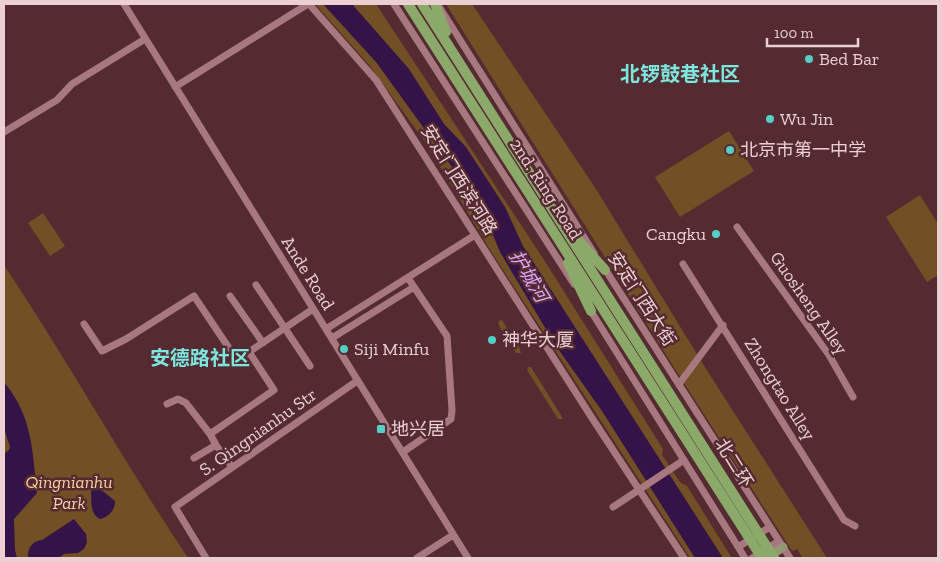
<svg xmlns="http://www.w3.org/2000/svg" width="942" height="562" font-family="'Zilla Slab','Noto Sans SC',serif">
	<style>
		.green { fill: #724f24 }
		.water { fill: #331348 }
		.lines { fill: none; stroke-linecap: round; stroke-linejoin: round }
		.minor { stroke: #a9777f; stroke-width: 7 }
		.major { stroke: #979672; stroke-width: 9 }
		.highway { stroke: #8baa6a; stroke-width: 10 }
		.poi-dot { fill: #55cec6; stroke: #552b32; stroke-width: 2 }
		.labels { text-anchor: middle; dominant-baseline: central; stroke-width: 5; stroke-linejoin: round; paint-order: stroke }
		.poi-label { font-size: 18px; fill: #ebcfd2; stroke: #552b32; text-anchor: start }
		.street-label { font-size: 18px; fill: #ebcfd2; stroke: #552b32 }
		.park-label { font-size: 18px; font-style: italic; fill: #fad1a3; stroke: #552b32 }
		.water-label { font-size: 19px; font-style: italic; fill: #d7a8fc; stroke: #552b32 }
		.quarter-label { font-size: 20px; font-weight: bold; fill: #7ce7df; stroke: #552b32 }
	</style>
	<rect width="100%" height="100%" fill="#552b32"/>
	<path class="green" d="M315 4H376L546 263 663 449 662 455 680 482 687 486 730 555 731 558H690L492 253 426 143 369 65Z
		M446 4H472L596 189 703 364 827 558H803L797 549 792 551 675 369Z
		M729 131 754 171 680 217 655 177Z
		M920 195 938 224V275L927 282 886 217Z
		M43 213 65 246 50 256 28 223Z
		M4 265C68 361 124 462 188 558H4Z
		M502 320 519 347 521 353H516L498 324 499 321Z
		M528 367H531L562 417V419H558L527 370Z"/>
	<path class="water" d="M323 4H352L409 69 444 124 466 147 505 207 523 246 723 558H695L602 411 556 346 500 252 488 223 452 167 376 62Z
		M4 382C33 418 32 449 37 493L14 519 15 550 17 558H4V454L9 450 10 447 4 428Z
		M95 487 104 492 115 501C115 510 109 517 100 519 89 513 92 501 91 491Z
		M74 519 86 534 87 542 84 549 78 553 64 554 59 558H28C27 549 32 541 42 540Z"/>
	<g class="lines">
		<path class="minor" d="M124 4 468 558
			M309 4 376 80 592 418 684 558
			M394 4 574 284
			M440 8 594 253
			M175 87 308 4
			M4 132 57 100 72 84 145 39
			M737 227 829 355 853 397
			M683 264 844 520 855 526
			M603 266 790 558
			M256 285 310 366
			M230 296 263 343
			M589 308 745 558
			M84 324 102 351 126 339 194 296 237 360 313 309
			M326 329 475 235
			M332 338 414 287
			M679 384 723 325
			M167 404 178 399 186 403 210 434 274 390 249 352
			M216 445 232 467
			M403 452 451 419 452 410 447 336 408 278
			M194 458 216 445 210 434
			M613 507 684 460
			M738 547 770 527
			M206 558 175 507 357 381
			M417 558 453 535
			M752 558 779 541"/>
		<path class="major" d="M767 558 783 547"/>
		<path class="highway" d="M408 4 762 558
			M422 4 774 558
			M435 4 446 32
			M580 242 605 270
			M568 263 591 311"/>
	</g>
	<g class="poi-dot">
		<circle cx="809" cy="59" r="5"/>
		<circle cx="770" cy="119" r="5"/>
		<circle cx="730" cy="150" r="5"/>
		<circle cx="716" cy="234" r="5"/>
		<circle cx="492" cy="340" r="5"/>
		<circle cx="344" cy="349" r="5"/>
		<rect x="376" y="424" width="10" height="10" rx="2.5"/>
	</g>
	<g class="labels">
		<g class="poi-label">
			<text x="819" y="59">Bed Bar</text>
			<text x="780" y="119">Wu Jin</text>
			<text x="740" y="150">北京市第一中学</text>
			<text x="706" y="234" text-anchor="end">Cangku</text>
			<text x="502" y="340">神华大厦</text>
			<text x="354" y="349">Siji Minfu</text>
			<text x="391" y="429">地兴居</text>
		</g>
		<g class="street-label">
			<text transform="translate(459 180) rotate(58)">安定门西滨河路</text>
			<text transform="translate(546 189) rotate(57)">2nd. Ring Road</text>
			<text transform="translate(308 273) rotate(58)">Ande Road</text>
			<text transform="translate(642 299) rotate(57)">安定门西大街</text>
			<text transform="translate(809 303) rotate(55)">Guosheng Alley</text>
			<text transform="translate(780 389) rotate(58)">Zhongtao Alley</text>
			<text transform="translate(258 432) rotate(-35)">S. Qingnianhu Str</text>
			<text transform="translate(734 463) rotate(58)">北二环</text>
		</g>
		<g class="park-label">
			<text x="69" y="482">Qingnianhu<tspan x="69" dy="21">Park</tspan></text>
		</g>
		<g class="water-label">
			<text transform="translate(529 276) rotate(59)">护城河</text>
		</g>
		<g class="quarter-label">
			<text x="680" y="74">北锣鼓巷社区</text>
			<text x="200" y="358">安德路社区</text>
		</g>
	</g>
	<rect width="942" height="562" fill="none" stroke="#ebcfd2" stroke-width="10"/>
	<path d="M767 38v8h91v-8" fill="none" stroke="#ebcfd2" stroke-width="2.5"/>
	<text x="774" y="38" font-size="15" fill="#ebcfd2" stroke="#552b32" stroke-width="4" paint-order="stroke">100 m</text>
</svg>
